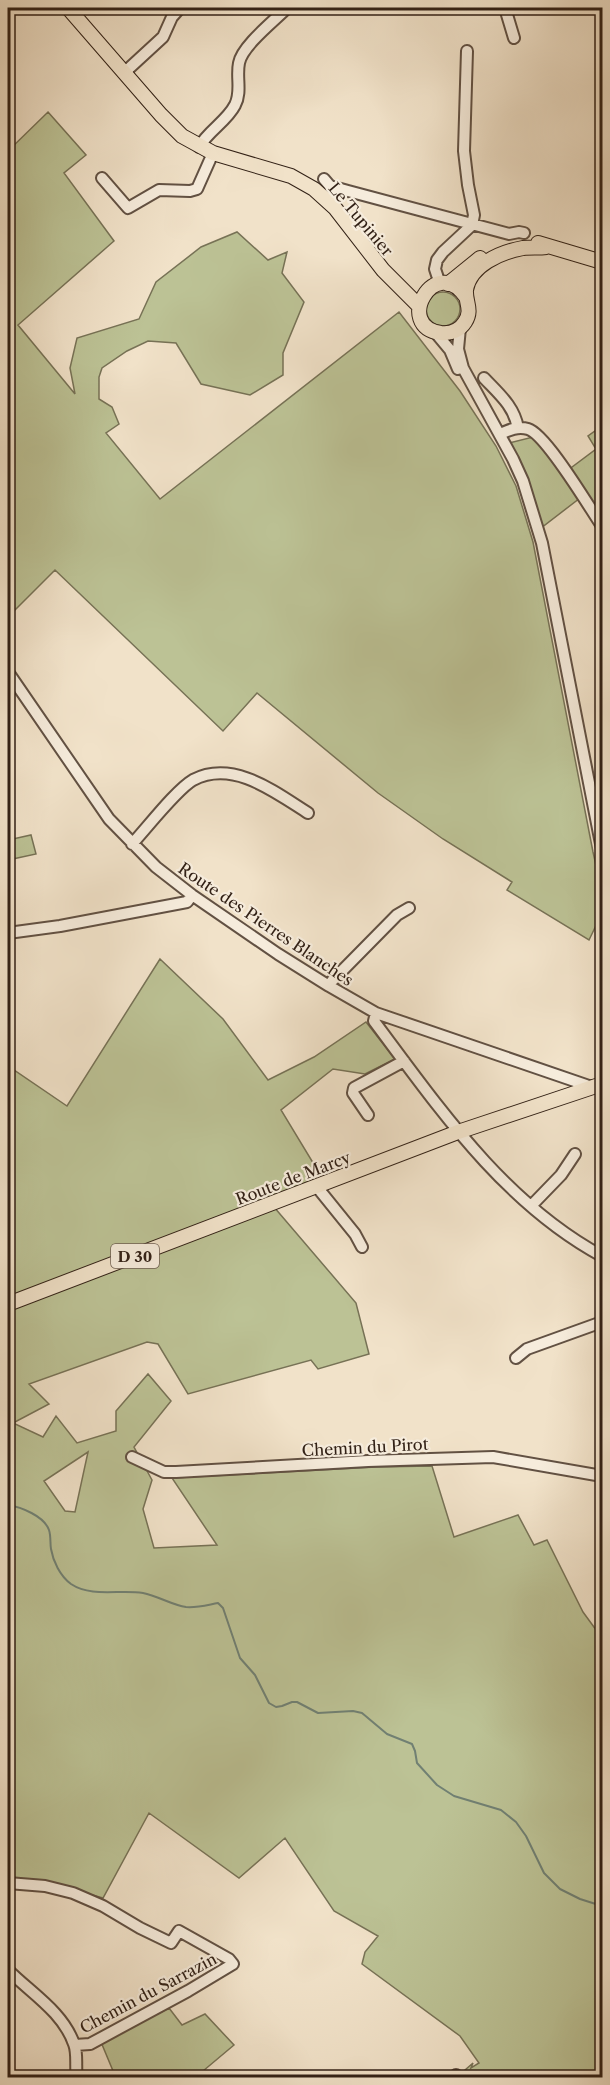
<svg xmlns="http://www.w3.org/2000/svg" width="610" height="2085" font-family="'Libre Caslon Text',serif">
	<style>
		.green { fill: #bcc295; stroke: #777256; stroke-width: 1.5; fill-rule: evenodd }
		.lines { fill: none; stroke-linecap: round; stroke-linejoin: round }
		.stream { stroke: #718073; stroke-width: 2 }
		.minor-casing { stroke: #625143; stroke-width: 14 }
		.major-casing { stroke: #322116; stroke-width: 16 }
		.minor { stroke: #f6ecdc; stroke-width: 10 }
		.major { stroke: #f1e2c9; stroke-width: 14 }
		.labels { text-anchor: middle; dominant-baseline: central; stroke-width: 4.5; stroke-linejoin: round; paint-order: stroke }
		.shield { fill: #f6ecdc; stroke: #6d5e51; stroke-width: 1.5 }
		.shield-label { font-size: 15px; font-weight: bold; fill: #322116 }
		.street-label { font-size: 16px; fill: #322116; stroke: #f6ecdc }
	</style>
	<rect width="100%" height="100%" fill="#f1e2c9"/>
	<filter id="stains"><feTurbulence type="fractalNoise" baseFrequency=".00333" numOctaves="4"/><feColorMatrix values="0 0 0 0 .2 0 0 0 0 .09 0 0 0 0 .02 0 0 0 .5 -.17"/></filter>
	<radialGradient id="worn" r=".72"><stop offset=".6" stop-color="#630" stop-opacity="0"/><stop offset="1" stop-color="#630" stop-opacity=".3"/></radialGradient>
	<path class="green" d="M48 112 86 155 64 173 114 241 18 325 75 394 70 368 77 338 139 319 156 282 201 247 237 232 268 260 287 252 282 273 304 302 283 353V375L250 395 201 384 176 343 148 341 127 351 102 368 99 377V399L112 407 119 424 106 433 160 499 399 312 460 391 496 446 516 486 533 542 593 852 602 892V913L589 940 507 890 512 882 443 839 378 793 257 693 223 731 55 570 8 617V151Z
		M426 309a17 17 0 1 1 34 0a17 17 0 1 1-34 0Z
		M602 426V521L584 495 541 528 509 443 533 437 564 473 596 449 588 436Z
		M31 835 36 854 8 860V840Z
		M160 959 223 1019 268 1080 314 1057 366 1022 395 1059 365 1074 333 1069 281 1110 321 1176 268 1200 356 1303 369 1354 318 1369 311 1360 188 1394 158 1344 147 1342 29 1384 49 1404 13 1423 43 1437 56 1416 77 1443 116 1431V1411L148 1374 171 1401 134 1447 152 1480 143 1509 154 1548 217 1545 172 1478 376 1467 432 1466 454 1537 518 1515 534 1545 547 1540 583 1612 602 1638V2077H457L473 2063 471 2068 479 2063 460 2036 362 1964 365 1952 378 1936 334 1911 285 1838 239 1878 149 1813 103 1898 56 1885 8 1880V1427L12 1423 8 1421V1066L67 1106ZM88 1452 75 1512 65 1511 44 1481Z
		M169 2008 182 2025 205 2014 234 2045 203 2071 208 2077 116 2078 101 2042Z"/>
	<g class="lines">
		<path class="stream" d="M8 1505C21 1507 44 1516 49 1530 51 1536 50 1543 51 1549 53 1561 60 1576 71 1584 92 1598 120 1589 143 1593 158 1596 172 1605 186 1607 197 1608 207 1605 218 1603L223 1608 240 1658 255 1675 269 1703 276 1707 282 1706 292 1702H297L318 1713 353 1711 362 1713 387 1734 412 1744 415 1751 417 1763 437 1785 454 1796 501 1810 516 1822 526 1836 544 1873 560 1889 580 1899 602 1906"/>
		<g class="minor-casing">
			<path id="minor" d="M505 8 514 38
				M125 72 163 37 172 17 180 8
				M199 147C208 131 227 121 235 105 242 92 236 77 239 63 242 46 274 21 287 8
				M102 178 128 208 159 190 190 191 197 189 213 153
				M324 179 330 186 348 191 509 234 519 232 524 233
				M440 284 435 269 437 260 443 252 472 225 474 215 468 185 464 151 467 51
				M460 328 458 349 463 368 513 459 523 481 542 543 602 849
				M435 332 450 350 458 369
				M484 378C499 394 514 406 518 428
				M500 434C509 430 518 426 528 429 546 434 589 507 602 526
				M8 672 109 819 156 867 192 895 278 954 329 986 376 1013 592 1087
				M132 844C147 828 176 790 193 780 233 759 275 792 308 813
				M8 933 60 926 187 902 192 895
				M329 986 332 981 397 915 409 908
				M376 1013 374 1021C439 1108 504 1203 602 1256
				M368 1115 353 1093 354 1088 404 1061
				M317 1187 355 1234 362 1247
				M531 1206 561 1175 575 1154
				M516 1358 527 1349 602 1322
				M132 1457 164 1472H176L368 1461 493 1457 602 1476
				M8 1883 45 1886 73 1893 103 1906 140 1928 171 1943 179 1931 229 1959 233 1964 188 1991 90 2044 75 2045
				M8 1970C31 1993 63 2012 74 2044 78 2054 75 2067 77 2078
				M453 2078 456 2075"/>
		</g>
		<g class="major-casing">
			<path id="major" d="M68 8 161 115 182 136 213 153 291 176 314 189 335 208 383 270 419 306
				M538 243 602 262
				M448 284 480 258
				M466 297C435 252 393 327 441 333 451 334 460 330 465 322 473 310 465 302 466 290 470 265 501 252 523 248 531 247 539 248 546 247
				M8 1304 458 1132 602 1084"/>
		</g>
		<use href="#minor" class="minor"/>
		<use href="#major" class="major"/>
	</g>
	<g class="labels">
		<rect class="shield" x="111" y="1244" width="48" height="24" rx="4.5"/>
		<g class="shield-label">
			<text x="135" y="1256">D 30</text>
		</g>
		<g class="street-label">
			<text transform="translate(361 219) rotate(50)">Le Tupinier</text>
			<text transform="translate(266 924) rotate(34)">Route des Pierres Blanches</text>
			<text transform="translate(293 1178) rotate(-21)">Route de Marcy</text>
			<text transform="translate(365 1447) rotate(-3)">Chemin du Pirot</text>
			<text transform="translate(148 1993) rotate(-28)">Chemin du Sarrazin</text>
		</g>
	</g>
	<rect width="610" height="2085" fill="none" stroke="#f1e2c9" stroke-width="30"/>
	<rect x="9" y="9" width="592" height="2067" fill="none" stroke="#322116" stroke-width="3"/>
	<rect x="15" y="15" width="580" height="2055" fill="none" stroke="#322116" stroke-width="1.5"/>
	<rect width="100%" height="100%" filter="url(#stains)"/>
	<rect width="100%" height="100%" fill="url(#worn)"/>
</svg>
